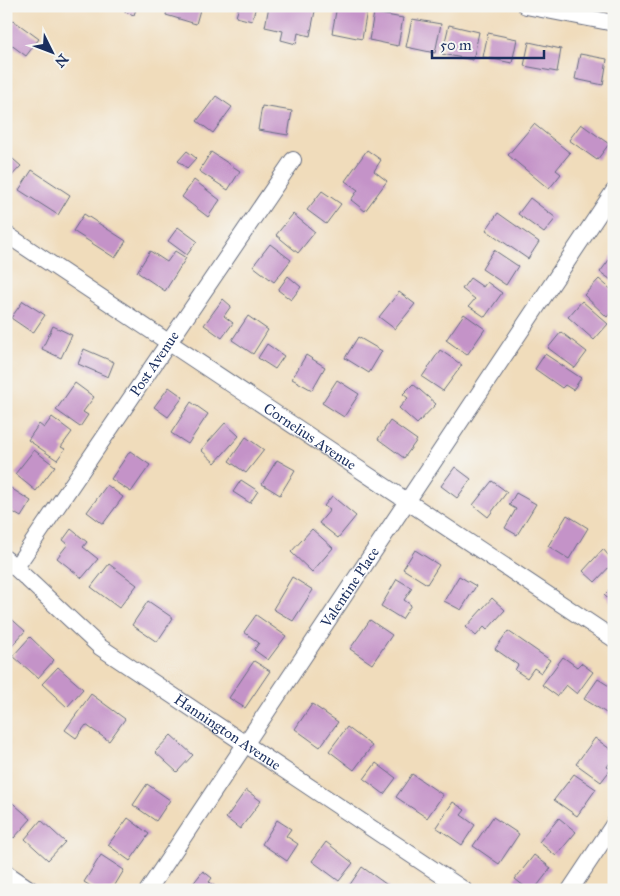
<svg xmlns="http://www.w3.org/2000/svg" width="620" height="896" font-family="'IM FELL Great Primer',serif">
	<style>
		.building { fill: #c493c8 }
		.lines { fill: none; stroke-linecap: round; stroke-linejoin: round }
		.minor-casing { stroke: #666c7f; stroke-width: 18 }
		.minor { stroke: #fff; stroke-width: 16 }
		.labels { text-anchor: middle; dominant-baseline: central; stroke-width: 5; stroke-linejoin: round; paint-order: stroke }
		.street-label { font-size: 15px; fill: #1b2f5e; stroke: #f6f6f2 }
	</style>
	<rect width="100%" height="100%" fill="#f6f6f2"/>
	<filter id="ink" filterUnits="userSpaceOnUse"><feTurbulence type="fractalNoise" baseFrequency=".02" numOctaves="2"/><feDisplacementMap in="SourceGraphic" scale="10" xChannelSelector="R" yChannelSelector="G"/><feConvolveMatrix kernelMatrix="1 2 1 2 8 2 1 2 1" color-interpolation-filters="sRGB"/></filter>
	<filter id="wash" filterUnits="userSpaceOnUse"><feTurbulence type="fractalNoise" baseFrequency=".0096" numOctaves="4" result="noise"/><feDisplacementMap in="SourceGraphic" scale="20" xChannelSelector="R" yChannelSelector="G"/><feGaussianBlur stdDeviation="1.12" result="paint"/><feColorMatrix in="noise" values="0 0 0 0 0 0 0 0 0 0 0 0 0 0 0 0 0 1.4 0 .05"/><feComposite in="paint" operator="in"/></filter>
	<g filter="url(#wash)">
		<rect width="100%" height="100%" fill="#f0dcbb"/>
		<g id="blocks">
			<path class="building" d="M127 6H137L134 15 125 12Z
				M168 6H201L196 24 166 15Z
				M239 6H256L252 21 236 17Z
				M269 6H294L315 11 310 36 298 33 296 44 281 40 283 31 265 27Z
				M337 6 367 10 362 39 332 33Z
				M374 13 403 18 398 46 369 40Z
				M6 15 39 39 26 56 6 41Z
				M412 19 441 24 435 53 406 47Z
				M449 25 479 32 473 60 442 54Z
				M488 33 517 39 512 63 483 57Z
				M529 42 561 49 557 72 524 66Z
				M580 54 607 59 603 85 575 79Z
				M216 96 232 107 213 133 197 121Z
				M262 106 292 111 288 135 258 130Z
				M534 124 570 153 556 170 561 174 549 189 508 155Z
				M581 124 609 144 597 160 569 140Z
				M367 150 381 160 374 171 387 181 365 211 351 200 358 190 345 181Z
				M187 151 196 158 187 168 178 161Z
				M211 152 240 171 228 190 199 171Z
				M6 153 21 166 6 182Z
				M32 170 70 195 58 215 19 190Z
				M194 180 220 200 208 217 182 197Z
				M322 191 341 204 326 224 307 210Z
				M530 198 556 218 544 233 518 214Z
				M498 213 539 242 528 259 486 230Z
				M84 214 126 241 115 258 73 231Z
				M293 214 315 232 298 253 276 235Z
				M178 227 197 241 187 255 168 241Z
				M270 244 291 260 274 282 253 266Z
				M494 250 518 266 506 285 482 269Z
				M150 251 167 262 175 251 186 258 165 291 137 272Z
				M612 256 614 257V282L600 272Z
				M288 276 301 287 291 300 278 290Z
				M470 278 483 287 487 282 502 293 485 317 469 306 475 299 462 289Z
				M599 279 614 292V309L607 317 584 295Z
				M399 292 415 304 395 329 379 317Z
				M223 299 231 306 224 316 233 323 222 338 204 325Z
				M23 301 45 315 33 333 11 318Z
				M582 301 608 324 594 340 568 317Z
				M464 314 485 329 467 355 446 340Z
				M248 316 268 330 253 354 232 340Z
				M53 326 72 335 61 358 42 349Z
				M561 332 587 352 575 368 548 348Z
				M358 337 382 351 369 373 345 358Z
				M267 344 284 356 275 369 258 358Z
				M84 349 114 362 108 377 78 364Z
				M440 350 462 365 443 391 422 377Z
				M545 354 581 378 573 390 565 385 562 388 535 369Z
				M306 355 325 367 312 390 292 379Z
				M337 380 359 394 344 417 322 403Z
				M75 383 94 397 83 412 88 415 80 427 56 410Z
				M413 384 436 404 417 424 399 408 408 398 403 394Z
				M169 387 183 397 168 417 154 407Z
				M191 402 208 414 188 444 171 433Z
				M52 417 72 432 61 447 65 449 57 460 28 440 39 424 44 428Z
				M390 421 417 440 404 458 378 439Z
				M225 423 239 436 215 463 201 450Z
				M246 437 264 450 246 473 229 461Z
				M34 450 55 466 36 491 15 474Z
				M130 451 150 465 131 492 111 479Z
				M277 460 295 470 280 495 262 484Z
				M455 467 471 479 457 498 441 486Z
				M241 480 258 491 250 503 233 492Z
				M492 481 507 492 488 517 473 505Z
				M6 485 31 501 21 517 6 508Z
				M107 485 123 497 103 524 87 512Z
				M516 493 536 504 517 535 505 528 516 509 509 505Z
				M332 496 356 516 338 538 319 523 330 510 324 506Z
				M567 515 588 528 569 559 548 546Z
				M71 529 87 542 83 547 98 559 82 578 57 558 68 544 63 540Z
				M312 529 333 548 312 572 291 552Z
				M603 549 614 562 595 582 583 571Z
				M415 550 439 565 427 584 403 569Z
				M109 564 137 585 119 608 91 587Z
				M459 576 476 586 461 610 444 601Z
				M292 577 313 590 293 621 273 609Z
				M397 579 412 588 404 600 411 605 402 619 381 606Z
				M614 585V604L604 595Z
				M492 598 505 610 487 630 484 627 476 636 466 627Z
				M148 601 173 618 157 642 132 625Z
				M6 614 25 631 10 648 6 645Z
				M256 615 286 636 268 660 254 650 259 643 244 632Z
				M370 620 392 635 372 664 350 649Z
				M508 631 550 660 541 673 534 668 527 678 515 670 518 665 495 649Z
				M30 637 54 660 38 678 13 656Z
				M563 657 577 667 581 663 593 672 577 694 566 685 557 696 542 685Z
				M254 661 270 671 245 708 229 698Z
				M58 667 83 689 67 707 42 684Z
				M598 679 614 689V712L611 716 584 699Z
				M91 694 125 719 109 741 86 725 76 738 65 730Z
				M312 704 338 722 320 747 295 729Z
				M347 727 372 746 354 770 329 751Z
				M171 735 193 755 177 772 155 752Z
				M595 738 614 752V757L607 767 611 769 601 782 576 764Z
				M376 763 396 778 384 794 364 779Z
				M412 774 443 795 427 818 396 797Z
				M574 774 596 789 577 816 554 800Z
				M147 784 170 800 156 821 133 805Z
				M246 790 261 801 240 829 226 818Z
				M7 798 31 819 14 838 6 831Z
				M453 802 465 810 461 815 475 825 462 845 436 827Z
				M493 817 519 834 499 864 473 846Z
				M128 818 149 834 130 861 108 845Z
				M559 818 576 832 556 856 539 842Z
				M41 820 65 842 48 860 25 839Z
				M277 820 291 829 286 836 298 844 287 861 262 844Z
				M326 842 353 863 339 881 312 861Z
				M101 855 124 870 112 890H97L84 882Z
				M534 855 551 868 534 890H529L515 879Z
				M362 867 390 887 388 890H354L349 886Z
				M203 871 212 878 209 882 220 890H188Z
				M614 881V890H608Z"/>
		</g>
	</g>
	<g filter="url(#ink)">
		<use href="#blocks" fill-opacity="0" stroke="#666c7f" stroke-width="1"/>
		<g class="lines">
			<g class="minor-casing">
				<g id="minor">
					<path d="M526 6 614 23"/>
					<path id="s1" d="M6 234 614 639"/>
					<path id="s2" d="M6 559 100 647 464 890"/>
					<path id="s3" d="M16 567 293 160"/>
					<path d="M6 873 31 890"/>
					<path id="s4" d="M148 890 614 191"/>
					<path d="M570 890 614 824"/>
				</g>
			</g>
			<use href="#minor" class="minor"/>
		</g>
	</g>
	<g class="labels">
		<g class="street-label">
			<text stroke="none"><textPath href="#s3" startOffset="246">Post Avenue</textPath></text>
			<text stroke="none"><textPath href="#s1" startOffset="365">Cornelius Avenue</textPath></text>
			<text stroke="none"><textPath href="#s4" startOffset="364">Valentine Place</textPath></text>
			<text stroke="none"><textPath href="#s2" startOffset="282">Hannington Avenue</textPath></text>
		</g>
	</g>
	<rect width="620" height="896" fill="none" stroke="#f6f6f2" stroke-width="25"/>
	<g transform="translate(52 52) rotate(132)" stroke="#f6f6f2" stroke-width="4" paint-order="stroke">
	<path d="M0-4L9 19L0 12L-9 19Z" fill="#1b2f5e"/>
	<text y="-8" font-size="14" font-weight="bold" text-anchor="middle" fill="#1b2f5e">N</text>
	</g>
	<path d="M432 50v8h112v-8" fill="none" stroke="#1b2f5e" stroke-width="2.5"/>
	<text x="440" y="50" font-size="15" fill="#1b2f5e" stroke="#f6f6f2" stroke-width="4" paint-order="stroke">50 m</text>
</svg>
